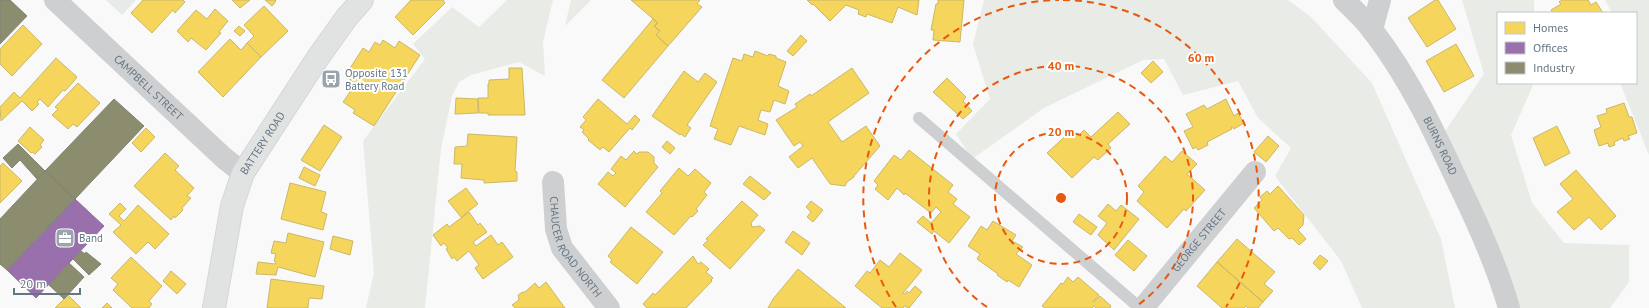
<svg xmlns="http://www.w3.org/2000/svg" width="1649" height="308" font-family="'PT Sans',sans-serif">
	<style>
		.built { fill: #e8e9e9 }
		.green { fill: #e8ebe6 }
		.homes { fill: #f6d55c; stroke: #cab868 }
		.offices { fill: #9970ab; stroke: #89729f }
		.industry { fill: #8c8c6e; stroke: #808574 }
		.lines { fill: none; stroke-linecap: round; stroke-linejoin: round }
		.secondary-casing { stroke: #d5d6d7; stroke-width: 24 }
		.lane { stroke: #cecfd0; stroke-width: 12 }
		.street { stroke: #cecfd0; stroke-width: 22 }
		.secondary { stroke: #e1e2e2; stroke-width: 22 }
		.ring { fill: none; stroke: #e8590c; stroke-width: 2; stroke-dasharray: 7 5 }
		.labels { text-anchor: middle; dominant-baseline: central; stroke-width: 4; stroke-linejoin: round; paint-order: stroke }
		.poi-label { font-size: 11px; fill: #657683; stroke: #fff; text-anchor: start }
		.street-label { font-size: 11px; fill: #657683; stroke: #fff }
		.centre { fill: #e8590c; stroke: #fff; stroke-width: 2 }
		.ring-label { font-size: 12px; text-anchor: middle; font-weight: bold; fill: #e8590c; stroke: #fff; stroke-width: 4; stroke-linejoin: round; paint-order: stroke }
	</style>
	<rect width="100%" height="100%" fill="#f9f9f9"/>
	<path class="built" d="M106 0H136L122 15Z"/>
	<path class="green" d="M507 0H553L543 42 545 76 519 62 471 75 459 82 452 96 441 149 425 308H366L374 273 363 141 425 59 413 44 452 7 479 27Z
		M571 0H591L565 26Z
		M984 0H1288L1311 17 1372 83 1441 239 1455 308H1362L1341 261 1275 176 1291 148 1258 118 1238 81 1183 95 1164 59 1143 60 1044 108 972 159 956 134 990 99 973 44Z
		M1462 0H1534V13H1498V83H1534L1511 135 1532 203 1564 243 1629 245V282L1610 308H1500L1439 140 1484 74Z
		M1605 0H1649V155L1620 83H1636V13H1612Z"/>
	<path class="homes" d="M143 0H183L185 2 175 13 173 10 152 33 131 13Z
		M232 0H250L240 8Z
		M265 0H275L276 1 272 6Z
		M411 0H443L445 3 413 35 395 17Z
		M631 0H700L697 4 702 7 668 46 656 35 660 31 654 26 658 23Z
		M807 0H919L917 15 898 7 892 23 867 14 866 17 858 14 859 10 846 5 830 21 813 4 812 5Z
		M938 0H964L960 42 933 40 934 30H931L936 4H938Z
		M1435 0H1438L1456 29 1427 47 1408 18Z
		M1562 0H1588L1591 5 1596 2 1603 13H1553L1551 10 1561 4 1559 2Z
		M264 6 288 31 261 57 247 43 254 36 244 25Z
		M215 9 228 21 219 32 221 33 206 50 191 38 188 42 177 31 196 10 207 19Z
		M653 19 658 23 654 26 660 31 656 35 668 46 624 98 602 80Z
		M23 25 42 44 12 76 0 64V49Z
		M239 26 245 31 240 36 234 31Z
		M801 35 807 41 793 56 787 51Z
		M230 39 241 50 247 43 261 57 223 97 198 72Z
		M383 40 395 48 399 41 420 55 374 126 353 113 355 110 343 102 350 92 345 89 351 80 345 76 363 48 369 52 375 42 380 45Z
		M1456 44 1474 76 1444 92 1426 61Z
		M755 51 768 56 769 54 776 56V58L786 62 778 86 789 91 785 104 774 100 770 112 761 110 758 120 768 124 765 135 739 126 731 145 714 139 718 129 710 126 733 58 742 61 744 54 753 57Z
		M56 58 77 77 74 81 65 91 63 90 48 107 40 99 37 102 39 104 32 111 22 101 1 121 0 107 14 92 20 98Z
		M1153 61 1163 72 1151 83 1141 73Z
		M509 68H522L525 115H488V113H479L478 98H488V84H489V80L509 79Z
		M852 68 869 93 828 122 842 142 866 126 880 146 854 176V177L847 182 845 186 830 184 812 158 798 168 789 157 803 146 800 142 794 146 776 120 797 107 795 104 810 94 811 96Z
		M684 71 698 82 705 73 717 82 687 125 691 128 685 137 681 134 680 135 652 116Z
		M947 78 966 97 963 101 972 111 963 119 933 92Z
		M78 83 100 103 77 127 73 124 68 129 52 115 58 109 55 107Z
		M456 98 478 99V113L455 114Z
		M598 99 627 124 635 115 640 120 632 130 630 128 609 152 603 147 600 150 588 140 589 139 582 132 584 130 580 127 586 120 583 117Z
		M1226 99 1234 116 1238 113 1244 123 1234 129 1233 127H1231L1232 129 1207 142 1208 145 1198 150 1196 147 1193 149 1184 131 1193 127 1186 114 1204 105 1207 109Z
		M1624 103 1629 117H1632L1637 133 1628 136 1630 139 1624 141 1623 138 1614 142 1615 145 1609 147 1608 143 1599 146 1594 130 1601 127 1597 116 1607 113 1606 109Z
		M1118 112 1130 124 1108 144 1111 148 1098 160 1094 157 1072 178 1047 153 1072 130 1078 136 1084 130 1091 137Z
		M324 125 342 137 320 171 301 160Z
		M1557 126 1570 153 1545 166 1533 138Z
		M30 127 44 140 40 145 42 147 35 154 32 152 31 153 18 141Z
		M146 128 155 137 141 152 132 143Z
		M468 134 517 137 515 171 517 172V181L484 183V180L461 178 462 164H454L455 147 467 146Z
		M1268 136 1279 146 1266 162 1254 152Z
		M667 141 675 148 670 154 662 147Z
		M909 150 953 185 948 192 957 199 953 204 970 217 949 243 934 231 932 234 917 222 923 216 931 223 941 212 936 207 931 213 905 193 904 195 897 188 888 200 875 189 878 185 874 181 894 155 901 160Z
		M634 151 637 154 639 152H648L654 157V163L658 167 625 207 598 184 608 172 613 176 616 173 611 169 621 156 626 160Z
		M1182 151 1197 164 1187 174 1205 190 1186 211 1184 209 1167 228 1137 201 1144 192 1138 186 1165 156 1172 162Z
		M165 153 179 166 175 170 194 188 187 196 191 198 182 208 183 210 175 218 174 216 171 220 134 186Z
		M3 163 22 181 0 203V166Z
		M304 167 320 175 315 186 299 178Z
		M679 168 688 176 695 169 711 183 704 192 707 195 696 209 698 211 692 217 691 216 674 235 646 212 662 193 660 191Z
		M1576 170 1616 216 1601 230 1589 217 1574 230 1557 212 1573 199 1560 184Z
		M750 176 771 193 764 200 743 184Z
		M290 183 326 192 321 212 327 214 323 230 281 219Z
		M1278 186 1304 215 1303 225 1298 230 1306 239 1299 245 1292 238 1289 239 1278 228 1274 231 1254 208 1262 200 1260 197 1267 191 1270 194Z
		M466 188 478 204 461 217 448 201Z
		M742 201 758 215 751 223 752 227 760 226 765 230 730 269 703 245 708 240 706 239Z
		M811 201 823 210 813 222 807 217 811 212 806 207Z
		M120 203 126 209 119 216 124 221 138 205 169 234 155 249 148 242 136 254 113 232 121 225 109 214Z
		M1108 204 1116 211 1121 205 1139 219 1114 250 1098 235 1107 223 1098 216Z
		M469 212 478 225 480 223 487 232 473 242 476 246 491 235 498 245 502 242 513 257 483 279 475 268 479 265 469 251 457 261 454 257 452 259 446 249 448 248 444 243 441 246 433 235 447 224 449 227Z
		M1079 214 1097 227 1091 235 1073 222Z
		M993 221 1016 235 1012 241 1023 247 1016 254 1032 265 1019 287 1008 280 1007 282 997 275 998 274 977 259 980 254 968 246 981 226 987 230Z
		M631 227 663 252 637 284 610 262 612 260 608 256Z
		M793 231 810 243 802 255 785 242Z
		M288 233 324 242 315 277 278 267 276 275 256 274 258 262 275 264 276 262 274 261 276 254 271 253 274 241 286 243Z
		M333 236 353 241 350 255 330 249Z
		M1237 239 1275 272 1264 284 1273 291 1263 302 1217 262Z
		M1128 240 1147 256 1134 271 1115 255Z
		M900 253 922 270 903 293 905 294 907 291 909 293 915 286 922 292 909 308 904 306 903 308H882L855 286 867 271 870 273 880 260 889 267Z
		M1320 255 1328 261 1320 270 1313 263Z
		M693 256 698 264 701 262 709 269 706 272 713 278 711 280 712 281 686 308H647L643 304 653 293 655 295Z
		M131 257 162 286 149 301 152 304 149 308H132L113 290 118 284 111 278Z
		M1217 262 1263 302 1258 308H1248L1246 306 1244 308H1222L1197 286Z
		M798 269 846 308H768L773 299Z
		M171 271 186 284 177 294 163 281Z
		M1068 277 1073 282 1078 277 1099 295 1093 302 1100 296 1111 306 1110 308H1096L1094 306 1092 308H1045L1042 306 1061 283 1063 284Z
		M271 279 324 286 322 299 309 298 308 308H267Z
		M546 282 565 308H515L512 305 519 300 518 295 523 292H525L535 283 539 288Z
		M68 295 81 308H55Z
		M107 303 112 308H102Z"/>
	<path class="offices" d="M75 199 104 226 36 298 7 270Z"/>
	<path class="industry" d="M0 0H10L27 16 0 44Z
		M114 99 144 126 75 199 45 171Z
		M18 144 45 171 37 179 20 160 12 168 3 158Z
		M45 171 75 199 7 270 0 264V219Z
		M81 251 85 254 86 252 101 264 89 275 73 259Z
		M69 263 84 277 64 299 49 285Z"/>
	<g class="lines">
		<g class="secondary-casing">
			<g id="secondary">
				<path id="s5" d="M214 308 232 206 243 173 317 59 347 17 362 0"/>
			</g>
		</g>
		<path class="lane" d="M919 118 1140 308"/>
		<g class="street">
			<path id="s1" d="M55 0 224 158 243 173"/>
			<path id="s2" d="M1344 0C1354 10 1365 20 1373 31 1410 79 1435 133 1460 187 1479 226 1497 266 1509 308"/>
			<path d="M1372 30 1380 0"/>
			<path id="s3" d="M553 182 556 229 562 248 609 308"/>
			<path id="s4" d="M1143 308 1255 172"/>
		</g>
		<use href="#secondary" class="secondary"/>
	</g>
	<g class="ring">
		<circle cx="1061" cy="198" r="66"/>
		<path d="M987 307A132 132 0 1 1 1135 307"/>
		<path d="M896 307A198 198 0 0 1 1059 0M1063 0A198 198 0 0 1 1226 307"/>
	</g>
	<defs>
		<g id="bus-square" transform="scale(1)"><rect x="-9" y="-9" width="18" height="18" rx="4" fill="#99a4ac" stroke="#fff"/><path d="M-5-6H5V4H4V6H2V4H-2V6H-4V4H-5ZM-3.5-4V0h7V-4ZM-3.5 1.2v1.5H-2V1.2ZM2 1.2v1.5H3.5V1.2Z" fill="#fff"/></g>
		<g id="office-square" transform="scale(1)"><rect x="-9" y="-9" width="18" height="18" rx="4" fill="#99a4ac" stroke="#fff"/><path d="M-6-3h4V-5.5h4V-3h4V5H-6ZM-1-4.5V-3h2v-1.5ZM-6 0V1H6V0Z" fill="#fff"/></g>
	</defs>
	<g fill-rule="evenodd">
		<use href="#bus-square" x="331" y="79"/>
		<use href="#office-square" x="65" y="238"/>
	</g>
	<g class="labels">
		<g class="poi-label">
			<text x="345" y="73">Opposite 131<tspan x="345" dy="13">Battery Road</tspan></text>
			<text x="79" y="238">Band</text>
		</g>
		<g class="street-label">
			<text stroke="none"><textPath href="#s1" startOffset="128">CAMPBELL STREET</textPath></text>
			<text stroke="none"><textPath href="#s5" startOffset="174">BATTERY ROAD</textPath></text>
			<text stroke="none"><textPath href="#s2" startOffset="176">BURNS ROAD</textPath></text>
			<text stroke="none"><textPath href="#s4" startOffset="88">GEORGE STREET</textPath></text>
			<text stroke="none"><textPath href="#s3" startOffset="71">CHAUCER ROAD NORTH</textPath></text>
		</g>
	</g>
	<circle cx="1061" cy="198" r="6" class="centre"/>
	<g class="ring-label">
		<text x="1201" y="62">60 m</text>
		<text x="1061" y="70">40 m</text>
		<text x="1061" y="136">20 m</text>
	</g>
	<rect x="1497" y="12" width="140" height="72" fill="#ffffff" stroke="#c1c8cd"/>
	<rect x="1505" y="22" width="20" height="12" fill="#f6d55c" stroke="#c1c8cd"/>
	<text x="1533" y="32" font-size="12" fill="#657683">Homes</text>
	<rect x="1505" y="42" width="20" height="12" fill="#9970ab" stroke="#c1c8cd"/>
	<text x="1533" y="52" font-size="12" fill="#657683">Offices</text>
	<rect x="1505" y="62" width="20" height="12" fill="#8c8c6e" stroke="#c1c8cd"/>
	<text x="1533" y="72" font-size="12" fill="#657683">Industry</text>
	<path d="M14 288v6h66v-6" fill="none" stroke="#657683" stroke-width="2"/>
	<text x="20" y="288" font-size="12" fill="#657683" stroke="#ffffff" stroke-width="3" paint-order="stroke">20 m</text>
</svg>
